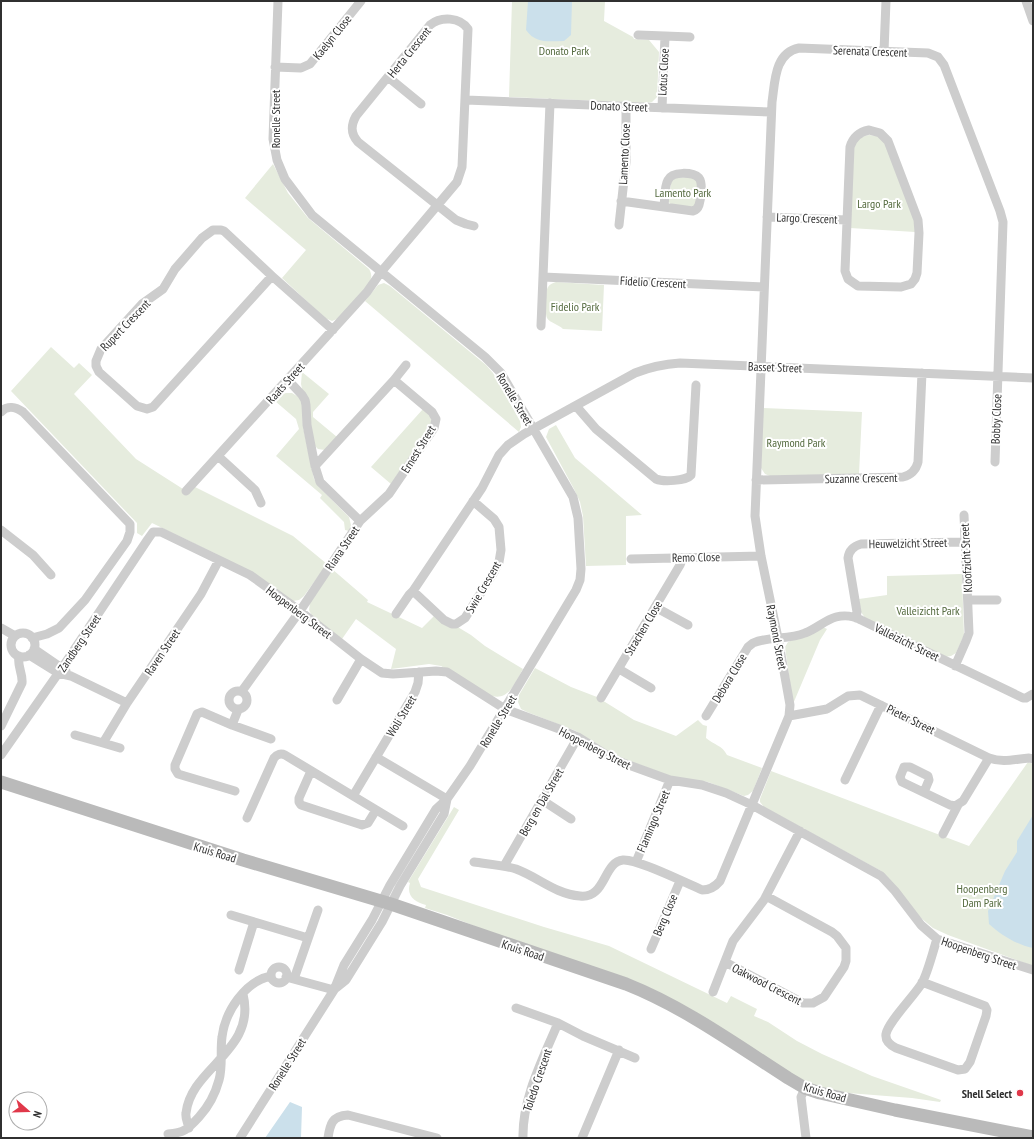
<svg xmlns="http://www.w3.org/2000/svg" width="1034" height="1139" font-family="'PT Sans Narrow',sans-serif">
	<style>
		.green { fill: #e6ecde }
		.water { fill: #cbe0eb }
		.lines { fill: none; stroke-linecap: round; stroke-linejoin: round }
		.street { stroke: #cdcdcd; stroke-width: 9 }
		.secondary { stroke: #bababa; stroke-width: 13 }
		.poi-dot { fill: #e0384a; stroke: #fff; stroke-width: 1.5 }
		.labels { text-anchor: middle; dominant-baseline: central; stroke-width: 4; stroke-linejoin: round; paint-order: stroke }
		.street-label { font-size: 12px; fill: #303030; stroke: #fff }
		.park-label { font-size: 12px; fill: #546a3e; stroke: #fff }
		.poi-label { font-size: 12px; font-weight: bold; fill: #303030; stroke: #fff; text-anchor: end }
	</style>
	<rect width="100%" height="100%" fill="#fff"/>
	<path class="green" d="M512 1H605L604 21 633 37 634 39 649 40 659 52 657 97 652 102 647 103 509 97Z
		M869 135 878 136 884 141 914 218 915 232 850 228 854 147C856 139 862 136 869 135Z
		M273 164 288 193 308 218 369 269C370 271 372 274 371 278 369 288 345 311 337 319L332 321 325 318 282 278 306 250 245 198Z
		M692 177 697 180V203L695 207 672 206 668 201 672 178Z
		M556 282 604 285 602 331 563 329C558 324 550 323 547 318 545 314 545 291 548 287 550 284 553 283 556 282Z
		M384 283 390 286 486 365 493 373 520 421 521 427 519 432 365 301 378 285Z
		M51 347 74 368 79 363 92 375 74 394 136 459 183 489 182 490 187 495 195 487 293 536 327 564 304 596 299 600 293 601 216 554 152 523 142 536 137 533V523L11 391Z
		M302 372 329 394 313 412V417L337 437 325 450 318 449 315 446 301 384Z
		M286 393H292L300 398 302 404 303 427 314 479 319 487 349 517 351 525 349 531 345 530 344 522 320 498 322 495 276 456 299 429 296 419 275 401 282 394Z
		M763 408 862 412 859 474 770 476 765 474 761 468Z
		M423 409C429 414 432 417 431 424L391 484 371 467Z
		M556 425 575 458 642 515 626 516V565L586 566 583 516 580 502 574 489 546 437 549 429Z
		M332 569 368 600 367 602 422 628 434 616 456 626 471 635 485 646 523 669C516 681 509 701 492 696L441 666 429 664 391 669 396 649 356 619 342 639 312 616 309 610 310 603Z
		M962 574 964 635 956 653 951 656 945 657 865 618 861 612 859 599 887 595V576Z
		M823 627 827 629 820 640 793 704 785 647 788 642Z
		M535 668 571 687 597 697 634 720 676 736 698 720 703 725 707 726 706 738C714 745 722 745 727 755L762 768 753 791 748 795 744 796 708 782 673 777 616 756 604 750 576 731 527 712 521 709 518 702 519 695Z
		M1028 762 1033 764V966L948 935 933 928 921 918 881 871 764 807 760 802V799L771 771 969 846Z
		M454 807 459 810 418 879 421 887 544 927 609 946 727 1003 731 996 757 1009 754 1016 768 1022 797 1041 822 1054 872 1076 941 1100 940 1102 912 1098 848 1093 817 1086 797 1077 706 1019 447 915 425 908 426 905C415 902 406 896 410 883L408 882Z"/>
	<path class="water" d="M528 1H572L571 35 564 41C548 41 536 44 526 30Z
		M1033 815V948C1017 945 1001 935 989 924L988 911 1005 871 1017 852V841Z
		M290 1102 302 1107 301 1138H265Z"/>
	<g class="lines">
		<path class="street" d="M1026 1 1033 21
			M638 35 665 36
			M884 51 886 1
			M275 67 301 68 310 64 361 1
			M388 77 421 104
			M466 100 771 112
			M662 108 665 36 690 37
			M869 130 880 133 888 141 918 220 919 233 917 273 915 279 911 284 901 287 858 286 848 279 845 271 850 147C853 137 859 132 869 130Z
			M621 201 693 211C696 210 698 208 699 205 701 199 703 183 699 178 693 172 672 171 668 180 664 187 665 199 664 207
			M767 217 847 220
			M619 225 626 162V107
			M272 276 153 407 147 409 137 406 99 372 96 366V361L101 349 142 304 163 289 175 269 202 238 213 230H221L224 231 272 276 333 330
			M543 277 764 287
			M541 326 550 103
			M394 380 406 365
			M576 406 596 429 656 479C663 482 686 481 691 475L696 385
			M1 412C7 405 16 407 23 412L130 524V532L127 541 85 600 59 628 47 634 32 638
			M218 456 255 490 261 503
			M315 466 394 380 432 412 436 419 434 428 389 494 360 521
			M756 480 903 477C911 475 916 470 918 462L922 373
			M186 491 367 292 381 272 457 182 462 167 468 29C460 17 441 16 430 25L356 116C351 125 350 133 358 142L456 220 466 224 474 226
			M1 530 33 555 51 575
			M631 559 761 556
			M413 591 444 620 452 624H456L465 618 494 572 499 562 501 550 499 527 494 519 473 501
			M968 600H997
			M655 607 688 625
			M396 614 409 595 413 591 482 488 499 455 508 445 524 434 635 373C650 367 664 364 680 363L1033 378
			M856 618 857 612 848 558C849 550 854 546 861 544L964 542
			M1 628 15 636
			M11 645a12 12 0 1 1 24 0a12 12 0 1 1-24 0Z
			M34 649 66 671
			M29 655 58 673 71 676 127 703
			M955 666 966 641 969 633 964 515
			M619 669 651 688
			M229 700a9 9 0 1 1 18 0a9 9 0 1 1-18 0Z
			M242 691 300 611 360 521 320 482 315 466 307 425 306 405 305 400 302 395 288 380
			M601 698 680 565 683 558
			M337 700 361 659
			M238 710 232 725 271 739
			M706 716 748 647 753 643C769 636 789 640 805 633 816 629 825 620 836 617 844 615 854 616 861 620L1023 698H1026L1033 694
			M789 716 827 709 848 696 860 695 989 758C1003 763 1015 759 1029 758L1033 759
			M232 725 202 712 197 714 175 765V769L178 774 235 791
			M1 726 22 683C23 673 17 667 19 656
			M75 735 103 743 127 703 201 594 219 560
			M103 743 120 748
			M1 755 62 668 148 539 153 532H161L250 575 300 611 361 659 382 673 393 674 436 671 447 672 505 709 562 730 578 737 610 757 626 764 670 780 702 785 726 793 752 805 881 876 895 891 921 925 937 939 1033 970
			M376 757 447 799
			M311 771 299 798V802L301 805 362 825 368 823 376 810
			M845 780 881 705
			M924 792 929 780 928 776 910 767H904L900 777 902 782 950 805 955 806 963 801 989 758
			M353 796 415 692 418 683 419 672
			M542 800 571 819
			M247 818 274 758C277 754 281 753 285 755L403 826
			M943 834 958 805
			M474 862C488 864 503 865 516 869 538 877 555 894 580 896 606 899 603 862 623 860 638 859 686 883 702 890 710 890 715 887 720 881L789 716 790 705 778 638 761 556 755 516 772 102C775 83 774 53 799 48L928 53 938 57 944 65 1000 211 1003 222 995 462
			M636 862 670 780
			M504 866 578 737
			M231 915 308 938
			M651 949 680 881
			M725 962 803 1003H813L824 997 844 967 846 961V948L837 936 832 932 766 896
			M271 975a8 8 0 1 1 16 0a8 8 0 1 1-16 0Z
			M239 970 254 922
			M286 977 334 990
			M294 979 318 910
			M922 982 985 1006 987 1010 986 1016 970 1062 965 1069 958 1070 896 1048C890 1045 885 1041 886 1034 888 1022 915 995 922 983 928 972 933 951 937 939
			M336 988 346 980 382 922 400 886 444 814 447 799
			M713 992 733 941 764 900 800 831
			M516 1008 558 1023 583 1036 635 1058
			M805 1088 801 1097 806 1138
			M189 1128C188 1123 185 1118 186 1113 191 1067 257 1051 243 994
			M168 1134C184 1133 188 1129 199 1117 209 1106 215 1095 219 1080 223 1066 220 1051 222 1037 225 1012 245 981 271 976
			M240 1138 334 990 344 965 372 920 390 885 436 809 447 799 470 766 576 590 580 580 581 569 578 518 573 497 501 373 485 357 312 215 285 179 277 160 273 139 278 1
			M328 1138C330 1124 332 1116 348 1115L437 1138
			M523 1138C522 1098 543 1059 558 1023
			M582 1138 619 1050"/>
		<path class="secondary" d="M1 782 243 860 391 904 626 984C684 1007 735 1044 788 1078L805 1088 820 1093 895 1110 1033 1137"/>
	</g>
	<circle class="poi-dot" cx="1020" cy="1093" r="4"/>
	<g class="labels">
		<g class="street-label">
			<text transform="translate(332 37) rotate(-51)">Kaelyn Close</text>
			<text transform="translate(870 51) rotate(2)">Serenata Crescent</text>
			<text transform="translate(409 52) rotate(-51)">Herta Crescent</text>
			<text transform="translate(663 72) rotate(-87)">Lotus Close</text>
			<text transform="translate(619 106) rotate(2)">Donato Street</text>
			<text transform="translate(275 119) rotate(-90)">Ronelle Street</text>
			<text transform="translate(624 154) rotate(-87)">Lamento Close</text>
			<text transform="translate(807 218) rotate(2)">Largo Crescent</text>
			<text transform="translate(653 282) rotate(3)">Fidelio Crescent</text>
			<text transform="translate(125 325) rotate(-46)">Rupert Crescent</text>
			<text transform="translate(775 367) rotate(2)">Basset Street</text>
			<text transform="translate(285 383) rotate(-48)">Raats Street</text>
			<text transform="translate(515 399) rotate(59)">Ronelle Street</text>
			<text transform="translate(996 419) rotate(-88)">Bobby Close</text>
			<text transform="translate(418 449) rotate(-58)">Ernest Street</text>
			<text transform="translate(861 478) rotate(-1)">Suzanne Crescent</text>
			<text transform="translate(908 543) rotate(-1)">Heuwelzicht Street</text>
			<text transform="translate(342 548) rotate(-56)">Riana Street</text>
			<text transform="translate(696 557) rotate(-1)">Remo Close</text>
			<text transform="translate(966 558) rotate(-93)">Kloofzicht Street</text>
			<text transform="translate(483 587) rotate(-60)">Swie Crescent</text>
			<text transform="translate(299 612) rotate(37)">Hoopenberg Street</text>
			<text transform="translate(643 628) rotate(-59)">Strachen Close</text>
			<text transform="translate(777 637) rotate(79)">Raymond Street</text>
			<text transform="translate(907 642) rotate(26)">Valleizicht Street</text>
			<text transform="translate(79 643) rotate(-56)">Zandberg Street</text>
			<text transform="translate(162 652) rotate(-56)">Raven Street</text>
			<text transform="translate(729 678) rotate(-59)">Debora Close</text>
			<text transform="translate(401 716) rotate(-59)">Woli Street</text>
			<text transform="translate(911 719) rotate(26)">Pieter Street</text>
			<text transform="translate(498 721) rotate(-59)">Ronelle Street</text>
			<text transform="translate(595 748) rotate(27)">Hoopenberg Street</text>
			<text transform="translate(541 802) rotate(-60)">Berg en Dal Street</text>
			<text transform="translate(653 821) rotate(-67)">Flamingo Street</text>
			<text transform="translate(215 852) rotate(17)">Kruis Road</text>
			<text transform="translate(665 915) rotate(-67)">Berg Close</text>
			<text transform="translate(523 950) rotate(18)">Kruis Road</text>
			<text transform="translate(979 953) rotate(19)">Hoopenberg Street</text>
			<text transform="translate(767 984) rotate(27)">Oakwood Crescent</text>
			<text transform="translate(287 1064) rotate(-58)">Ronelle Street</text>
			<text transform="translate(537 1080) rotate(-71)">Toledo Crescent</text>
			<text transform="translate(825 1092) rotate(16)">Kruis Road</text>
		</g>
		<g class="park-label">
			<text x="564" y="50">Donato Park</text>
			<text x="683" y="192">Lamento Park</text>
			<text x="879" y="203">Largo Park</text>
			<text x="575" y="306">Fidelio Park</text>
			<text x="796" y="442">Raymond Park</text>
			<text x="928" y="610">Valleizicht Park</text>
			<text x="982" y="888">Hoopenberg<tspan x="982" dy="14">Dam Park</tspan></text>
		</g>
		<g class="poi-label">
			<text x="1012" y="1093">Shell Select</text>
		</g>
	</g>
	<rect width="1034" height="1139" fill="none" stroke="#303030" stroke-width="4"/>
	<g transform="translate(28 1111) rotate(110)"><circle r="19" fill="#ffffff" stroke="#acacac"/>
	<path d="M0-3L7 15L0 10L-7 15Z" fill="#e0384a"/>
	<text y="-6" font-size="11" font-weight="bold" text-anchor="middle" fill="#303030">N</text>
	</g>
</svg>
